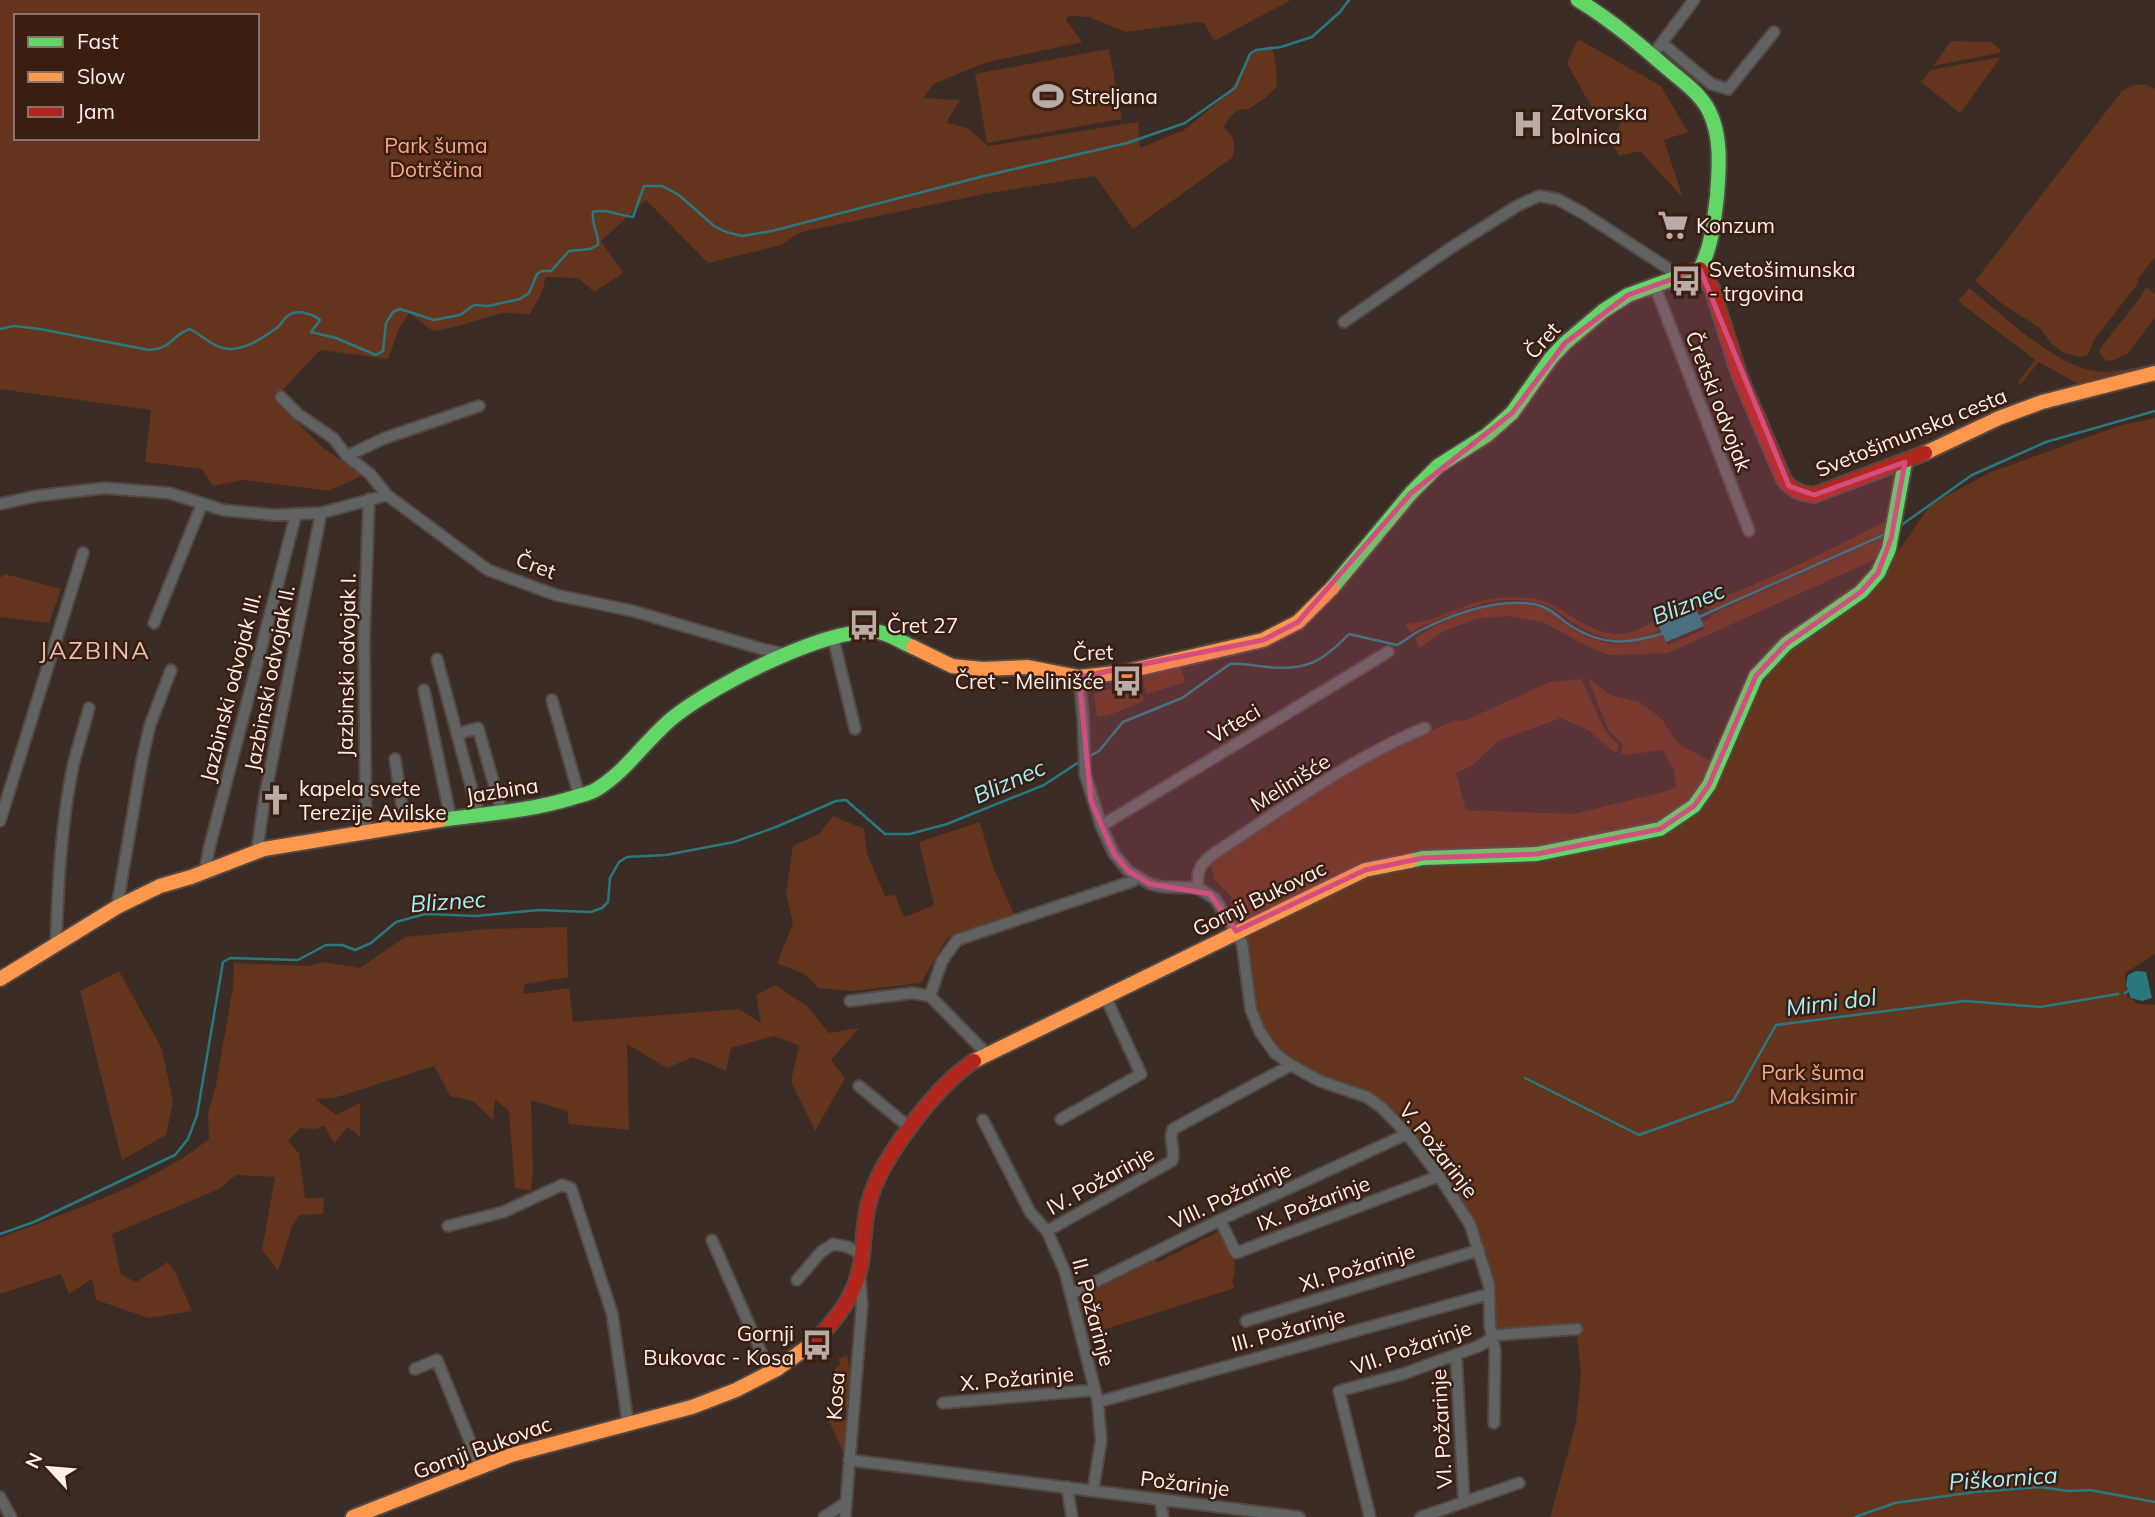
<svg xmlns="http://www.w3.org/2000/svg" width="2155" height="1517" font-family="Mulish,sans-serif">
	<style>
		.green { fill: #65341c; fill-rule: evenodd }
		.water { fill: #287880 }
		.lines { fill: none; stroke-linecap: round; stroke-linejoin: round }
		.stream { stroke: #287880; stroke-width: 2.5 }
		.street-casing { stroke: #544843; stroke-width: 14 }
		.fast-casing { stroke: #544843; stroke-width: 18 }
		.slow-casing { stroke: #544843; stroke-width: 18 }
		.jam-casing { stroke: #544843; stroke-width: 18 }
		.street { stroke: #606362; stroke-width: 10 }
		.fast { stroke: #63d668; stroke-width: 14 }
		.slow { stroke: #ff974d; stroke-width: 14 }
		.jam { stroke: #b3261e; stroke-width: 14 }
		.marked { fill: #d14e7f; fill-opacity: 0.2; stroke: #d14e7f; stroke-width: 5; stroke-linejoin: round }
		.labels { text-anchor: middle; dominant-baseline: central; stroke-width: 5; stroke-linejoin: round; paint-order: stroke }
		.poi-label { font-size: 21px; fill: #fdf1ec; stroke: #3a1e12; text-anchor: start }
		.park-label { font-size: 21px; fill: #faa986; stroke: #3a1e12 }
		.street-label { font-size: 21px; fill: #fdf1ec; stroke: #3a1e12 }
		.water-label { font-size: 23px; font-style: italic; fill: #a0f1fa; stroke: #3a1e12 }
		.quarter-label { font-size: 24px; letter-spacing: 2px; fill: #e7c1b1; stroke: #3a1e12 }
	</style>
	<rect width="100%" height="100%" fill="#3b2c25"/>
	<path class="green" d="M0 0H1291L1214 41 1205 24 1198 22 1126 32 1089 17 1068 16 1066 20 1082 42 984 63 934 84 923 98 960 100 948 119V123L967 128 988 146 1138 122 1140 148 1184 130 1228 94 1250 56 1261 48 1272 46 1276 66 1277 86 1266 97 1249 109C1236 108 1229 116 1224 127 1233 137 1237 144 1232 158L1133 229 1095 176 984 194 801 232 781 245 708 263 646 200 601 241 623 273 594 292 578 278 546 277 542 292 530 314 501 313 459 326 433 331 409 313 399 329 388 359 320 350 274 399 323 448 363 475 329 491 244 480 213 486 202 469 145 462 151 410 0 389ZM16 16H257V138H16Z
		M1578 39 1661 86 1688 132 1664 140 1683 198 1640 151 1619 156 1610 140 1625 116 1592 108 1567 63Z
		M1951 41 1991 42 2001 50 1999 53 1933 66Z
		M1109 49 1122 119 987 143 975 74Z
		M2001 57 1960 113 1921 82 1931 70Z
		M2134 85H2147L2155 89V257L2137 280 2139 282 2094 340 2088 355 2079 357 2064 353 2051 343 2040 328 2005 306 1975 281 2122 91Z
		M2146 287 2155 294V317L2129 353 2111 361 2105 360 2099 353 2101 347 2140 298Z
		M1969 288C2002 314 2054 366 2096 371 2115 374 2136 367 2155 363V371L2080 385 2039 362 2021 384 2018 382 2035 360 1958 301Z
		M2155 418V954L2125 973 2126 994 2138 1004 2155 1005V1517H1550L1576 1423 1581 1373 1576 1327 1495 1330 1477 1231 1396 1118 1283 1055 1269 1040 1256 1014 1251 995 1247 937 1233 914 1231 896 1214 879 1210 861 1384 751 1456 720 1464 721 1550 682 1581 679 1605 731 1619 746 1616 752 1613 751 1588 730 1561 718 1498 741 1473 765 1456 773 1466 810 1574 814 1671 790 1676 786 1674 770 1663 750 1625 755 1621 754 1623 745 1608 729 1588 678 1610 695 1639 702 1661 718 1676 741 1682 746 1710 761 1720 764 1766 679 1787 646 1869 595 1930 505 1991 472 2118 426Z
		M1886 521 1884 533 1709 612 1707 608 1697 610 1694 606 1658 623 1660 629C1654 636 1645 637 1636 639 1613 643 1594 636 1575 624 1566 619 1558 610 1548 606 1537 601 1523 600 1511 600 1479 600 1448 617 1419 628L1411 633 1405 624C1429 623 1448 612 1471 604 1490 597 1514 596 1534 599 1563 602 1585 636 1622 634 1643 632 1659 615 1679 607 1696 600 1714 601 1731 594 1784 573 1835 547 1886 521Z
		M1883 537 1878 558 1668 653 1609 655 1587 646 1543 622 1506 616 1476 619 1444 631 1420 648 1415 638C1448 616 1510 593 1548 610 1557 614 1562 622 1570 627 1605 650 1625 645 1662 635L1668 645 1704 629 1702 622 1711 618 1710 615Z
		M5 574 61 589 49 623 0 617V578Z
		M1180 666 1185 682 1147 694 1142 678Z
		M1138 683 1144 701 1109 715 1097 717 1094 693Z
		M833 816 864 829 867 853 885 896 895 895 904 917 934 905 919 842 980 822 993 867 1014 914 947 938 921 983 853 991 819 988 804 974 777 963 793 923 786 894 793 846 819 834Z
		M567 927 568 977 525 984 523 994 569 988 573 1022 739 1009 761 1023 756 995 775 985 808 1007 829 1033 859 1028 831 1060 845 1078 815 1131 791 1081 799 1046 774 1036 731 1048 726 1071 693 1057 667 1068 627 1044 629 1130 569 1124 567 1111 531 1100 533 1173 531 1191 515 1188 509 1111 495 1099 493 1120 473 1101 450 1096 434 1066 334 1098 315 1099 336 1115 360 1103V1137L348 1127 334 1143 324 1126 315 1129 300 1128 288 1141 299 1153 305 1198H324L323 1214 299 1215 292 1226 278 1271 262 1250 275 1177 236 1175 219 1189 112 1234 121 1275 136 1282 168 1262 176 1274 192 1311 149 1318 96 1300 92 1279 69 1294 61 1274 0 1294V1238C71 1210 149 1187 209 1139L208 1113 216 1085 233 987 234 963 309 966 323 962 360 968 405 937 487 929Z
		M119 971 162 1049 173 1102 166 1135 122 1160 80 991Z
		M1220 1228C1229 1245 1240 1263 1232 1282L1235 1288 1093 1333 1089 1315 1083 1316 1079 1300 1095 1290 1141 1267 1151 1259 1158 1262 1216 1233Z
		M847 1355 852 1381 847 1412 843 1403 846 1397 835 1371 836 1367 841 1365 838 1359Z
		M832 1418 835 1423 844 1420 848 1424 844 1454 828 1419Z"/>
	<path class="water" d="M1696 609 1704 626 1666 642 1658 625Z
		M2136 971 2146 972 2152 998 2142 1001 2131 998 2126 985 2128 975Z"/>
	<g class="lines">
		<path class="stream" d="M0 329 14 326 40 329 149 350C174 348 171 335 190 329 200 334 212 346 223 348 242 353 264 337 278 327 282 323 284 318 289 315 297 309 313 314 320 320L311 332 336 338 376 355 383 351 386 323 393 312 400 309 434 320 460 315 474 305 488 306 520 299 529 293 537 274 542 271H551L569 251 590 249 598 245C599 233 591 224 593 212 607 208 619 216 633 217L644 186H662L679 195 714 226 726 232 742 236 772 231 984 176 1127 143 1185 123 1235 88 1250 54 1256 50 1281 47 1312 37 1340 12 1349 0
			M1900 526 1972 475 2046 442 2155 411
			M1699 617 1888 533
			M1088 757 1099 751 1123 722 1182 698 1230 664C1243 663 1255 666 1268 667 1307 671 1323 661 1349 634L1397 645C1405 641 1411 635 1419 631 1453 614 1496 598 1534 604 1550 607 1558 617 1571 626 1604 647 1629 644 1664 633
			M2125 993 2128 991
			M1525 1078 1639 1135 1733 1101 1776 1025 1965 1001 2040 1007 2118 994
			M0 1234 34 1222 175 1155 188 1139 197 1115 223 962 230 958 298 960 326 945H342L355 950 371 943 396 922 425 914 476 916 539 910 591 912 602 908 608 902 610 878 619 862 627 857 666 855 734 842 776 827 836 801 846 800 885 834H910L947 824 1044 785 1082 760
			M1855 1517 1895 1503 1975 1492 2039 1487 2069 1491 2090 1490 2155 1502"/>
		<g class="street-casing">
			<path id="street" d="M1662 43 1711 84 1728 89 1774 32
				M1658 48 1694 0
				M1654 284 1749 531
				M1344 322 1449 249 1517 206 1539 196 1557 199 1583 213 1669 269 1673 278
				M281 397 298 414 333 438 347 456 370 474 387 495 488 570 556 595 633 611 762 649 786 654
				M347 456 385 438 479 406
				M0 504 36 496 104 488 169 493 223 510 274 515 321 513 387 495
				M154 623 202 504
				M833 637 855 729
				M437 659 479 816
				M1079 677 1083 718 1085 774 1101 826 1114 854 1128 871 1150 884 1163 887 1198 888 1215 899 1242 943 1251 1010 1260 1032 1275 1053 1291 1065 1320 1081 1367 1097 1381 1107 1407 1134 1439 1176 1470 1224 1489 1285 1490 1327 1495 1350 1494 1423
				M424 690 451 820
				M552 700 579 795
				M464 732 478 728 502 812
				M395 759 405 826
				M0 821 83 553
				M1101 826 1388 652
				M366 831 364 640 369 499
				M257 852 264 801 321 513
				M205 871 209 849 296 514
				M1198 888C1197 872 1199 865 1212 855 1278 812 1353 757 1425 728
				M117 907 142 760 150 725 171 670
				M56 944C58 885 61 824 73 766 78 746 84 727 89 708
				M930 996 942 961 957 940 1133 881 1136 877
				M850 1001 912 993 930 996 987 1054
				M859 1086 910 1128
				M1061 1119 1141 1074 1105 996
				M983 1120 1030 1212 1047 1231 1065 1272 1098 1402 1101 1441 1093 1491
				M1220 1220 1236 1253 1439 1176
				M448 1226 503 1212 562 1185 571 1188 612 1313 628 1423
				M1047 1231 1172 1161C1176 1151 1168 1139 1173 1129L1291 1065
				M712 1240 770 1372
				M797 1280 821 1252 833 1244 848 1247 864 1256
				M1071 1294 1220 1220 1407 1134
				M1246 1321 1479 1250
				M1456 1355 1464 1501
				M415 1369 437 1360 480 1466
				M1098 1402 1489 1294
				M943 1403 1094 1390
				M849 1460 1299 1517
				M1067 1487 1072 1517
				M0 1497 11 1517
				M1160 1499 1163 1517
				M824 1517 845 1503
				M845 1517 862 1305 860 1279
				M1370 1517 1339 1391 1403 1374 1479 1346 1497 1335 1577 1329
				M1421 1517 1519 1483"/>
		</g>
		<g class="fast-casing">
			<path id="fast" d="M1578 0C1611 20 1639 44 1668 69 1682 81 1700 93 1709 111 1722 136 1719 169 1717 196 1714 221 1712 246 1700 269
				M1332 588 1411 493 1438 466 1487 435 1512 413 1551 358 1565 343 1603 311 1628 295 1700 269
				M440 820C484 814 530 811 572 798 580 795 590 794 597 789 627 771 647 738 675 716 715 685 829 625 879 632 890 634 903 643 913 647
				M1410 861 1423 858 1537 854 1660 829 1694 806 1709 785 1756 676 1786 644 1861 592 1878 573 1889 549 1905 462"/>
		</g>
		<g class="slow-casing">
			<path id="slow" d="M1925 453 1999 418 2042 402 2155 373
				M913 647 952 666 983 669 1028 667 1079 677 1124 672 1263 640 1298 622 1332 588
				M0 979 117 907 160 886 191 877 264 849 440 820
				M974 1061 1365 870 1410 861
				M353 1517 511 1455 692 1407 736 1390 777 1369 813 1343"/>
		</g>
		<g class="jam-casing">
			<path id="jam" d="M1700 269 1712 288 1739 374 1784 480C1792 490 1801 494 1814 495L1925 453
				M813 1343C838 1318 858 1293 862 1256 864 1238 864 1220 869 1202 880 1159 937 1085 974 1061"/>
		</g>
		<use href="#street" class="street"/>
		<use href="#fast" class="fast"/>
		<use href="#slow" class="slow"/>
		<use href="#jam" class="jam"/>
	</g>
	<path class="marked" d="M1700 269 1789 486 1814 495 1905 462 1891 539 1878 573 1861 592 1786 644 1756 676 1709 785 1694 806 1660 829 1537 854 1423 858 1365 870 1236 931 1210 894 1150 884 1128 871 1114 854 1091 801 1079 677 1263 640 1298 622 1411 493 1512 413 1565 343 1628 295Z"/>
	<defs>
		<g id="stadium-bare" transform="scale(2.415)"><path d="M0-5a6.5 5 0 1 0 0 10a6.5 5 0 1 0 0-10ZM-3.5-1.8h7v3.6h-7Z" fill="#b9aca6" stroke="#3a1e12" stroke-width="2.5" paint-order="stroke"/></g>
		<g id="hospital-bare" transform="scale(2.415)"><path d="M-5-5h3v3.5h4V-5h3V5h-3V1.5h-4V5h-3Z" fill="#b9aca6" stroke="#3a1e12" stroke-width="2.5" paint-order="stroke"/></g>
		<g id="supermarket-bare" transform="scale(2.415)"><path d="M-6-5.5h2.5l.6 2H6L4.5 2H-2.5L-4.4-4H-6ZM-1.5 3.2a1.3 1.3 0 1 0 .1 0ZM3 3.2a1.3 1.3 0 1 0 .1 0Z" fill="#b9aca6" stroke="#3a1e12" stroke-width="2.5" paint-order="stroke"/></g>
		<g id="bus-bare" transform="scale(2.415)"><path d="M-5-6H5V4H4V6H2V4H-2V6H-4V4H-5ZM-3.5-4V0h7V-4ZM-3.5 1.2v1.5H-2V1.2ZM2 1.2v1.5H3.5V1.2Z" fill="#b9aca6" stroke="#3a1e12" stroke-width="2.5" paint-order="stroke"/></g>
		<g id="church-bare" transform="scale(2.415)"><path d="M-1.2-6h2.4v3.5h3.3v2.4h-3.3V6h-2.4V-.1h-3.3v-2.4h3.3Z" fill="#b9aca6" stroke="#3a1e12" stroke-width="2.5" paint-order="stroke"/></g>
	</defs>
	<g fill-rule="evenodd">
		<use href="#stadium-bare" x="1048" y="96"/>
		<use href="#hospital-bare" x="1528" y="124"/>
		<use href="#supermarket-bare" x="1673" y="225"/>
		<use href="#bus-bare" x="1686" y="281"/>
		<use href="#bus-bare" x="864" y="625"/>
		<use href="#bus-bare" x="1127" y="681"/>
		<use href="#church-bare" x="276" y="800"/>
		<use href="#bus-bare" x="817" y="1345"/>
	</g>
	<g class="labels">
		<g class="poi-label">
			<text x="1071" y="96">Streljana</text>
			<text x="1551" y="112">Zatvorska<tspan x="1551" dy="24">bolnica</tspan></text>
			<text x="1696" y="225">Konzum</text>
			<text x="1709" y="269">Svetošimunska<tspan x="1709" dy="24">- trgovina</tspan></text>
			<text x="887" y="625">Čret 27</text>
			<text x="1104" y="681" text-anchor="end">Čret - Melinišće</text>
			<text x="299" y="788">kapela svete<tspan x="299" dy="24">Terezije Avilske</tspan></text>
			<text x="794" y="1333" text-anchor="end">Gornji<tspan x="794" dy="24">Bukovac - Kosa</tspan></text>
		</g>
		<g class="park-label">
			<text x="436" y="145">Park šuma<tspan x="436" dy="24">Dotrščina</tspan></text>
			<text x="1813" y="1072">Park šuma<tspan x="1813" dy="24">Maksimir</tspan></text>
		</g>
		<g class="street-label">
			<text transform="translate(1542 340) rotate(-48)">Čret</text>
			<text transform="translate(1719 401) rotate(69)">Čretski odvojak</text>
			<text transform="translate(1911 432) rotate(-22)">Svetošimunska cesta</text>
			<text transform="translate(536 565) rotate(20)">Čret</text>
			<text transform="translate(1093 652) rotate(-2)">Čret</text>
			<text transform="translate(346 665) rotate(-89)">Jazbinski odvojak I.</text>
			<text transform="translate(269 678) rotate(-79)">Jazbinski odvojak II.</text>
			<text transform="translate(230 687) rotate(-76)">Jazbinski odvojak III.</text>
			<text transform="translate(1234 723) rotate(-31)">Vrteci</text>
			<text transform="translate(1290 782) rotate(-32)">Melinišće</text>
			<text transform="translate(502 790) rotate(-9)">Jazbina</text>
			<text transform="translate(1259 898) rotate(-26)">Gornji Bukovac</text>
			<text transform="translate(1439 1150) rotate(52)">V. Požarinje</text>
			<text transform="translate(1100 1180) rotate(-29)">IV. Požarinje</text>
			<text transform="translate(1230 1195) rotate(-25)">VIII. Požarinje</text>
			<text transform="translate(1313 1203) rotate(-21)">IX. Požarinje</text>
			<text transform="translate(1357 1267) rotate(-17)">XI. Požarinje</text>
			<text transform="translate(1094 1312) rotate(75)">II. Požarinje</text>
			<text transform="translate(1288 1329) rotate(-15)">III. Požarinje</text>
			<text transform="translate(1411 1347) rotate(-19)">VII. Požarinje</text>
			<text transform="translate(1017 1378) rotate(-5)">X. Požarinje</text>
			<text transform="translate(835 1396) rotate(-86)">Kosa</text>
			<text transform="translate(1441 1429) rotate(-93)">VI. Požarinje</text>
			<text transform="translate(482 1447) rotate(-20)">Gornji Bukovac</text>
			<text transform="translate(1185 1483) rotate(7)">Požarinje</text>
		</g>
		<g class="water-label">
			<text transform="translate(1688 603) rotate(-22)">Bliznec</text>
			<text transform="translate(1009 781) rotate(-24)">Bliznec</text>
			<text transform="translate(448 901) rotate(-4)">Bliznec</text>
			<text transform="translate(1831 1002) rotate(-7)">Mirni dol</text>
			<text transform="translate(2003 1478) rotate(-4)">Piškornica</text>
		</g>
		<g class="quarter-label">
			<text x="95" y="650">JAZBINA</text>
		</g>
	</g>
	<rect x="14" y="14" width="245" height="126" fill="#3a1e12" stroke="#887269" stroke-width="2"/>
	<rect x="28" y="37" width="35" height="10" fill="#63d668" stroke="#887269" stroke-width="2"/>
	<text x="77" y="49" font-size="21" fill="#fdf1ec">Fast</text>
	<rect x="28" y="72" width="35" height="10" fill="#ff974d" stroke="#887269" stroke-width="2"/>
	<text x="77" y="84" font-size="21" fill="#fdf1ec">Slow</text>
	<rect x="28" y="107" width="35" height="10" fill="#b3261e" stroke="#887269" stroke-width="2"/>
	<text x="77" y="119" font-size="21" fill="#fdf1ec">Jam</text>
	<g transform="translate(49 1468) rotate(296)" stroke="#3a1e12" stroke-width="5" paint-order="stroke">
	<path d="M0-5L12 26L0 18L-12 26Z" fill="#fdf1ec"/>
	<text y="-10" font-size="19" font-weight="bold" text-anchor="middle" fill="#fdf1ec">N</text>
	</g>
</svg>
